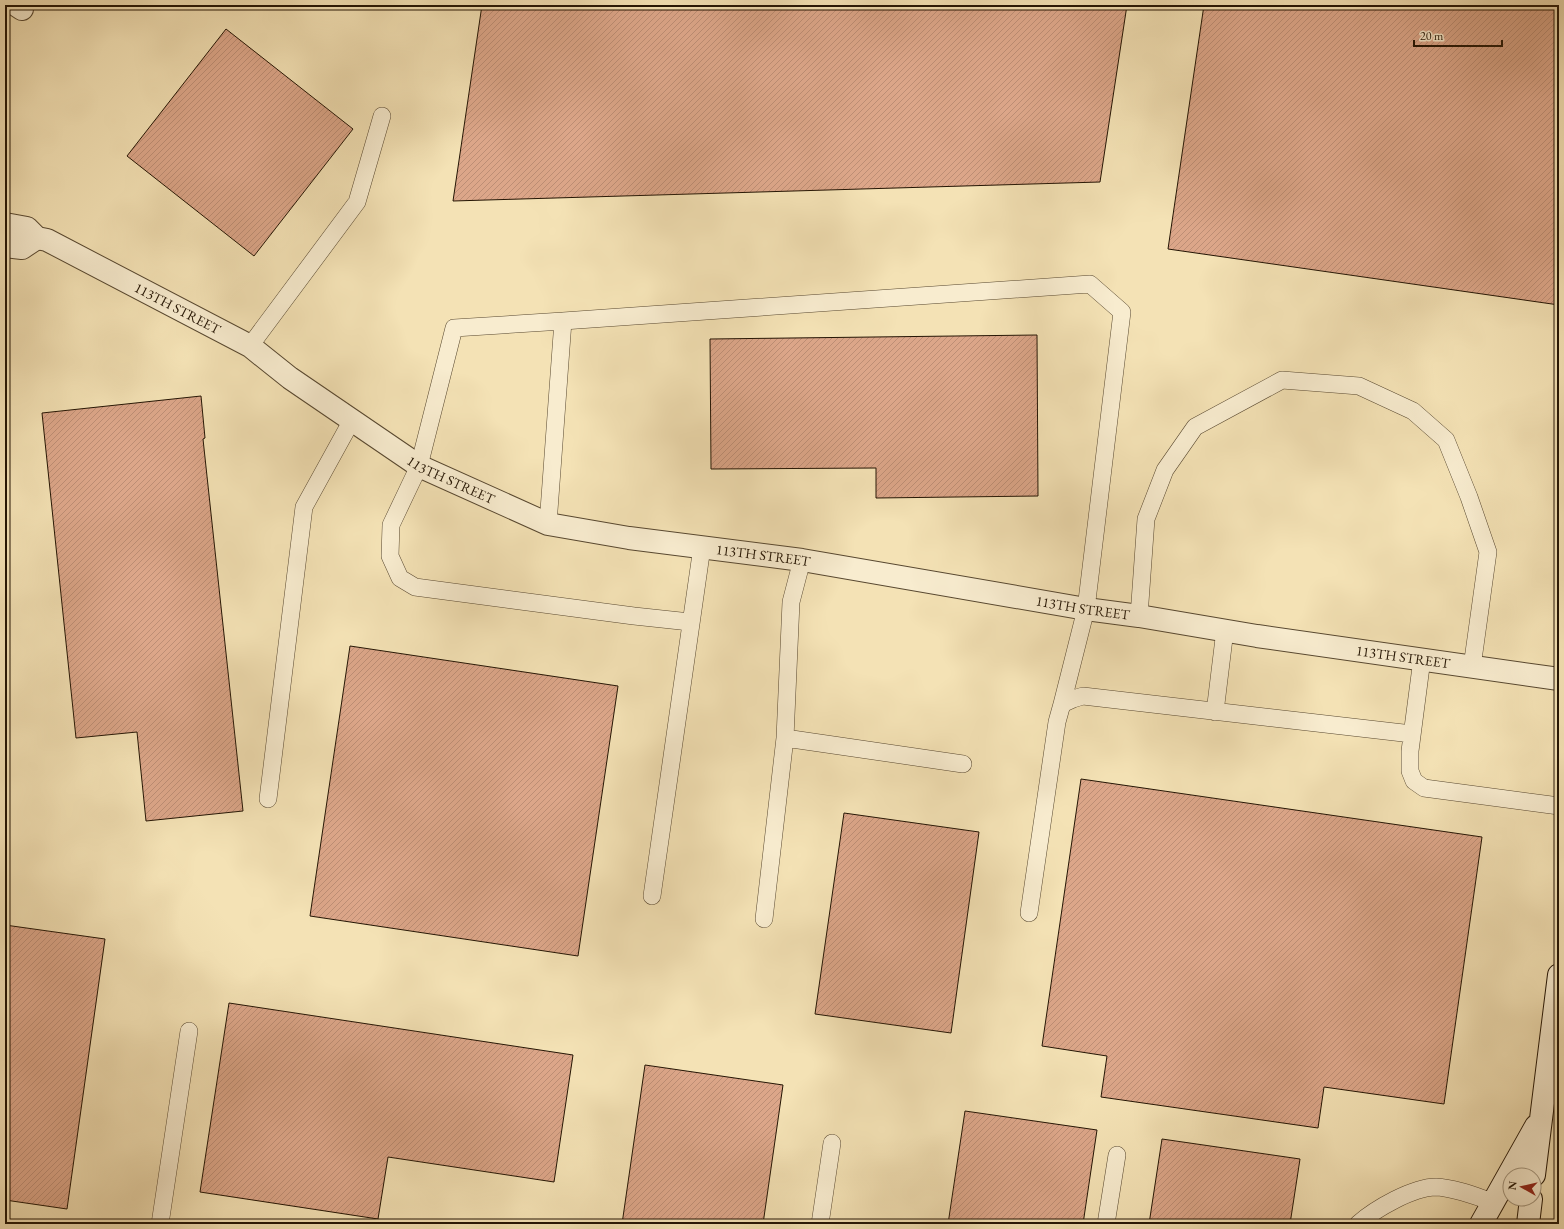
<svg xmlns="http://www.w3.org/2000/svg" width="1564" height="1229" font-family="'EB Garamond',serif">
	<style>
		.building { fill: url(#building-hatch); stroke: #241504 }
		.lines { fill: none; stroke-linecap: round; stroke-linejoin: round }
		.lane-casing { stroke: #584830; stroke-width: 18 }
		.street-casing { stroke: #584830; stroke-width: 24 }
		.secondary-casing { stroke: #241504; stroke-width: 24 }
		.lane { stroke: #f8eccf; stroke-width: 17 }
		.street { stroke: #f8eccf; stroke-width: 22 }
		.secondary { stroke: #f8eccf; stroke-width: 22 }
		.labels { text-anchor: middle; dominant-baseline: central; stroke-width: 3.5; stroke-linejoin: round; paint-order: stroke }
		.street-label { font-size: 14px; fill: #241504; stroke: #f8eccf }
	</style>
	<defs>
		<pattern id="building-hatch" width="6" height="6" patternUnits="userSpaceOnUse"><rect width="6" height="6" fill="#dca689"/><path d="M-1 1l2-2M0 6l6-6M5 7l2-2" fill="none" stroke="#bd8e75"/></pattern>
	</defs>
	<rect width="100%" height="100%" fill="#f4e2b5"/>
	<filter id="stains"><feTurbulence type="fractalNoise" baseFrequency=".005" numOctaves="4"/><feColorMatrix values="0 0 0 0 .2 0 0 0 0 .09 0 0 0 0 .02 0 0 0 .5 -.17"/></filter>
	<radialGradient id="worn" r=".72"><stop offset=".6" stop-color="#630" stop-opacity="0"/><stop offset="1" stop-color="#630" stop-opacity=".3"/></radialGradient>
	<path class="building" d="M482 5H1127L1100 182 453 201Z
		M1204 5H1559V305L1168 249Z
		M226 29 353 129 254 256 127 156Z
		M1037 335 1038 496 876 498V468L711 469 710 339Z
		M201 396 205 438 203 439 243 811 146 821 137 732 76 738 42 413Z
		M350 646 618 686 578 956 310 916Z
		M1081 779 1482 837 1444 1104 1324 1087 1318 1128 1101 1097 1107 1056 1042 1046Z
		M844 813 979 832 951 1033 815 1014Z
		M5 925 105 939 67 1209 5 1200Z
		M229 1003 573 1055 554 1182 388 1157 378 1219 200 1192Z
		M645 1065 783 1085 763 1224H622Z
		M965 1111 1097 1130 1083 1224H948Z
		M1162 1139 1300 1159 1290 1224H1149Z"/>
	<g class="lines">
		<g class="lane-casing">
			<path id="lane" d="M563 321 454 328 419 466 391 525 390 556 400 578 415 587 634 616 690 622
				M250 346 357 202 382 116
				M548 524 563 321 1090 284 1122 312 1086 609 1062 704
				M1139 616 1146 519 1165 470 1195 427 1282 380 1359 386 1413 411 1446 440 1469 497 1488 552 1472 667
				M1422 659 1410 751V771L1414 781 1424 788 1559 806
				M1215 712 1225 630
				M785 738 963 764
				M268 799 304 507 352 420
				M652 896 702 547
				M1029 913 1057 722 1062 704 1073 699 1083 696 1412 734
				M764 919 785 738 791 602 802 560
				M160 1224 189 1031
				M820 1224 832 1143
				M1106 1224 1117 1155
				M1358 1224C1375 1209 1413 1187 1436 1187 1455 1188 1475 1196 1493 1202"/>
		</g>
		<g class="street-casing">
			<g id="street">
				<path d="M16 5 22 9"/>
				<path id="s1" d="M5 224 27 228 37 238 47 240 250 346 290 378 419 466 548 524 629 538 802 560 1086 609 1139 616 1257 636 1559 679"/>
				<path d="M5 246 22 248 37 238"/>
			</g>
		</g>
		<g class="secondary-casing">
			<path id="secondary" d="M1534 1175 1559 975
				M1481 1224 1536 1126
				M1528 1224 1531 1199"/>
		</g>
		<use href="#lane" class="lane"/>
		<use href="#street" class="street"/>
		<use href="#secondary" class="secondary"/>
	</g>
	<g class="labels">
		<g class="street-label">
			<text stroke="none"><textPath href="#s1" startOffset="194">113TH STREET</textPath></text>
			<text stroke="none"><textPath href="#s1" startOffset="518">113TH STREET</textPath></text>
			<text stroke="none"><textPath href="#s1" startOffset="842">113TH STREET</textPath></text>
			<text stroke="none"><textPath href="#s1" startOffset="1166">113TH STREET</textPath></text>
			<text stroke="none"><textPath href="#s1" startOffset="1490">113TH STREET</textPath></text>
		</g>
	</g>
	<rect width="1564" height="1229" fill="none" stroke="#f4e2b5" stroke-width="20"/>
	<rect x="6" y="6" width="1552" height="1217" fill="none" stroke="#241504" stroke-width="2"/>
	<rect x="10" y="10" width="1544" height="1209" fill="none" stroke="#241504"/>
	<g transform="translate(1522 1187) rotate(278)"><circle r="19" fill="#f8eccf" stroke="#a3967e"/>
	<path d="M0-3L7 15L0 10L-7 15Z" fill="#8f2418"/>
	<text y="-6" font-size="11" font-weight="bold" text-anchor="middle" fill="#241504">N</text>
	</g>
	<path d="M1414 40v6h88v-6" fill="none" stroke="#241504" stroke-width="2"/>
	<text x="1420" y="40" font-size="12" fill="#241504" stroke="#f8eccf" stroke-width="3" paint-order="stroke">20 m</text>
	<rect width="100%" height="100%" filter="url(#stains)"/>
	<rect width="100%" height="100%" fill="url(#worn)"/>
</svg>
